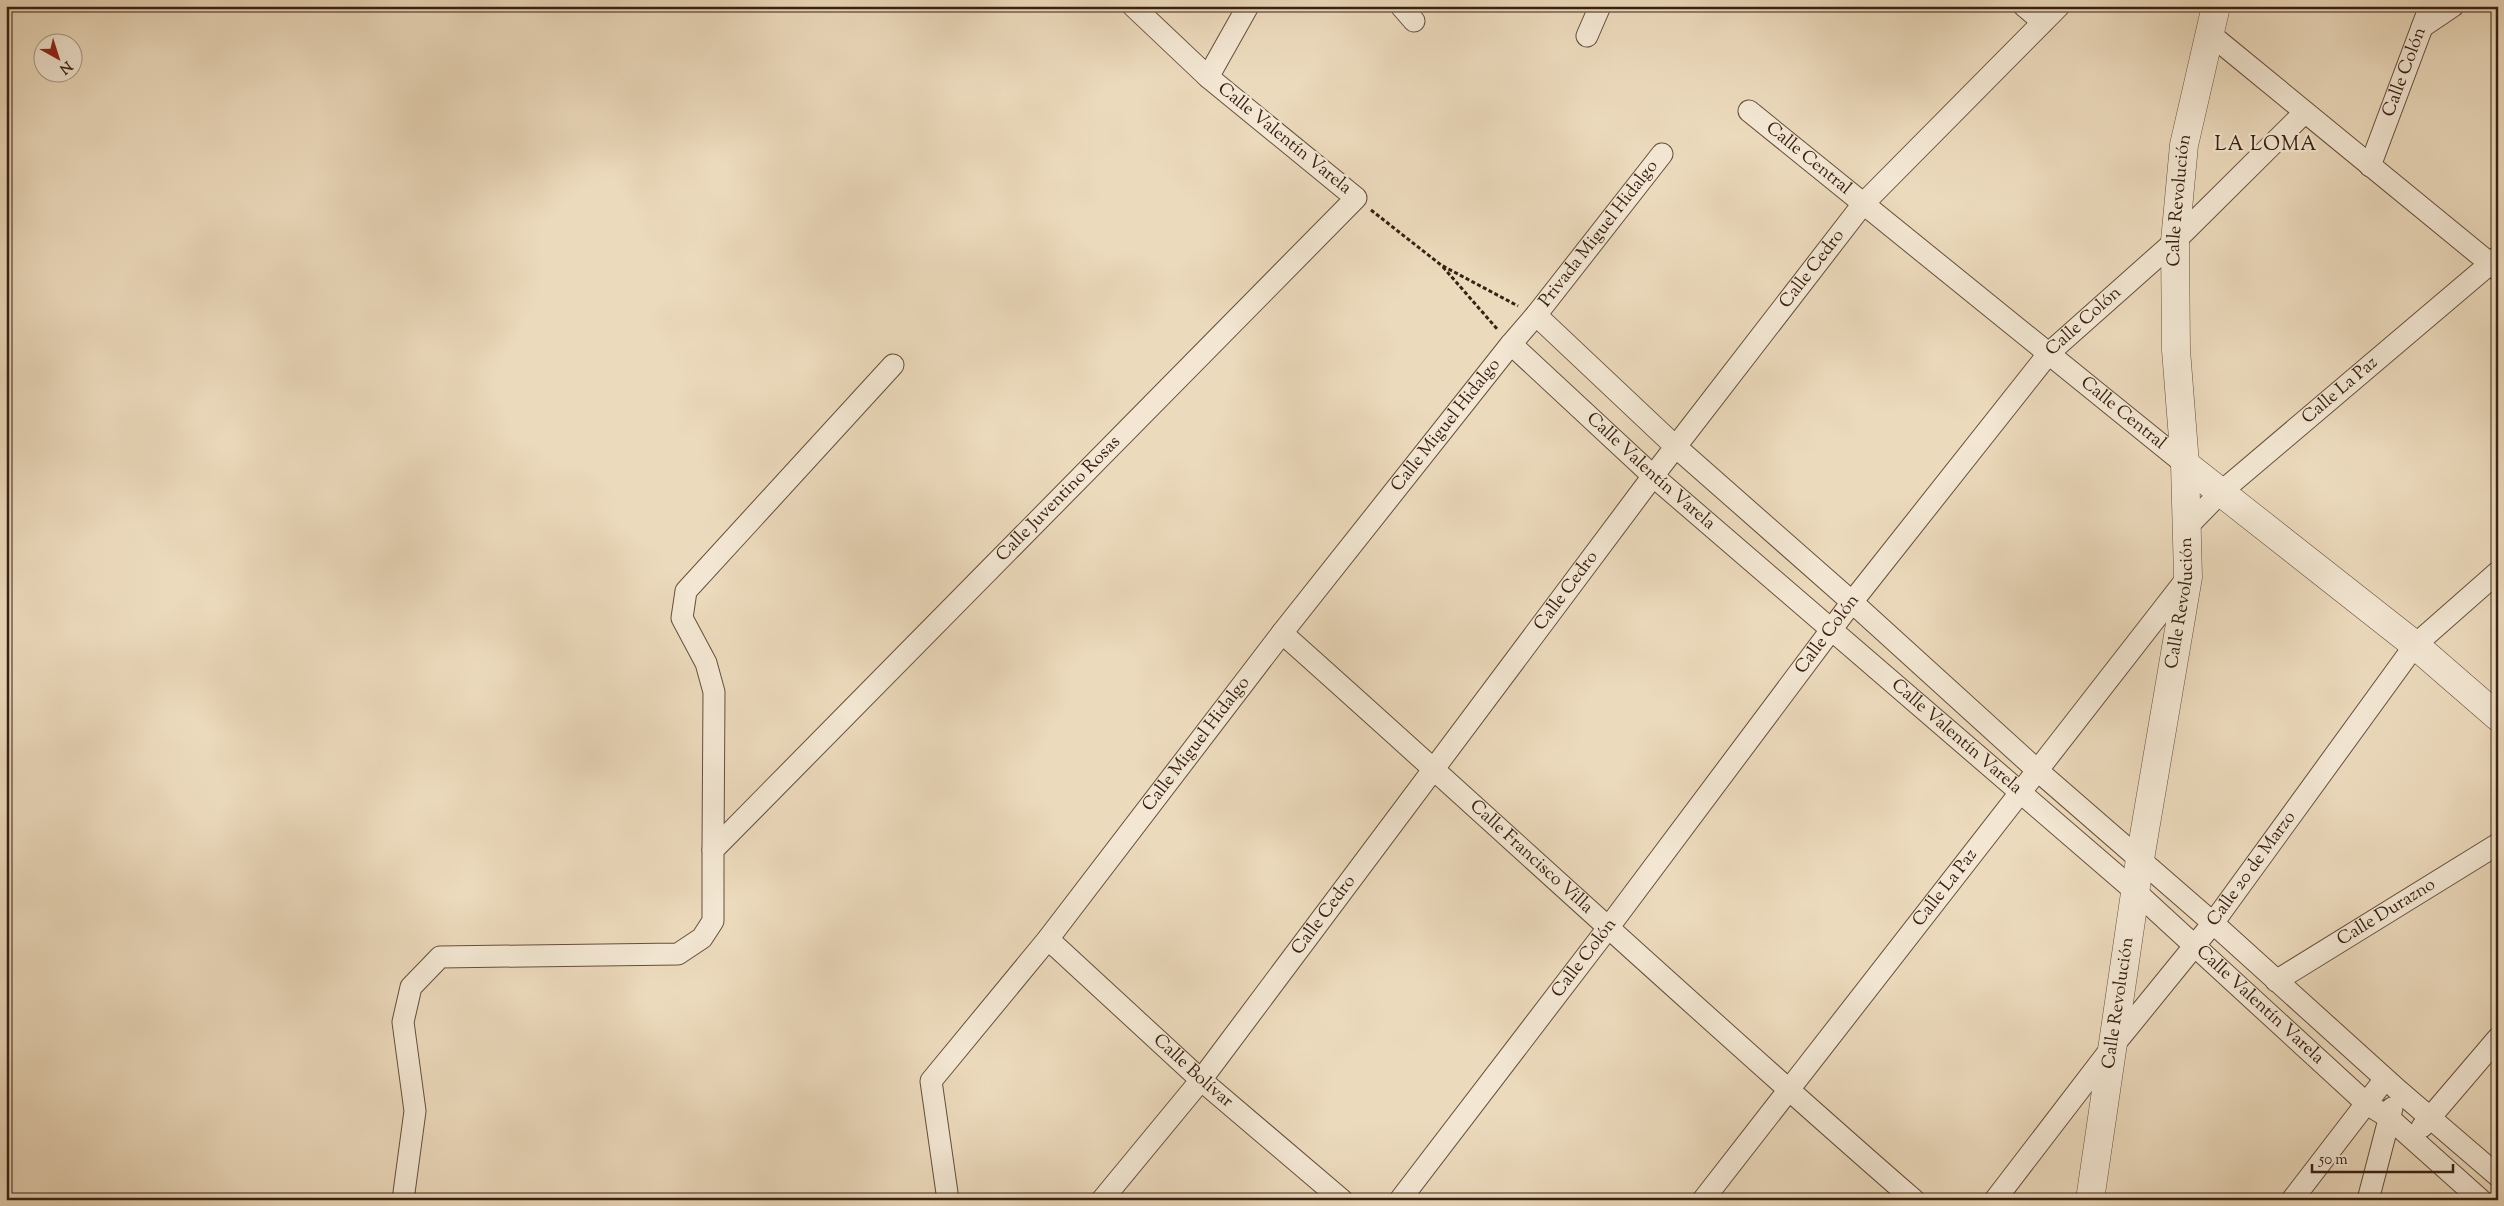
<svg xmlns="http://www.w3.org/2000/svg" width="2504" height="1206" font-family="'Sorts Mill Goudy',serif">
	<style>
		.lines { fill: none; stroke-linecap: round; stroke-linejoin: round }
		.minor-casing { stroke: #654e3d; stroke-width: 23 }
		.tertiary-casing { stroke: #654e3d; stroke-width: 29 }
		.path { stroke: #382013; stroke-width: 3; stroke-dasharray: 4 2.5; stroke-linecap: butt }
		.minor { stroke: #f3e7d3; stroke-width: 21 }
		.tertiary { stroke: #f3e7d3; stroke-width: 28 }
		.labels { text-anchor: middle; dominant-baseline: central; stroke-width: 4.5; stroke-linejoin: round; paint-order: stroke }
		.street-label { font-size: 18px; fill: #382013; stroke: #f3e7d3 }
		.quarter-label { font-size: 20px; letter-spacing: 1px; fill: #382013; stroke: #f3e7d3 }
	</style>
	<rect width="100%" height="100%" fill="#ecdabc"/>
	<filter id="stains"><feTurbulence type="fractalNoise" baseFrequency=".004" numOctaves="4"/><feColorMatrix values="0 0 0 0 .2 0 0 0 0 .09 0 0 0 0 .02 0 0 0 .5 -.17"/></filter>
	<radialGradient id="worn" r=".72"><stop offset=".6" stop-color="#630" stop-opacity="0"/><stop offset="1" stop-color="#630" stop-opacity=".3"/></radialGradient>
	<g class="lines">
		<g class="minor-casing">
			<g id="minor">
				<path d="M1401 6 1414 21"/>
				<path d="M2024 6 2043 22"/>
				<path d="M2422 27 2453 6"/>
				<path d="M2210 34 2498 270"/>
				<path d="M1587 36 1600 6"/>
				<path d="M1208 77 1248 6"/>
				<path id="s1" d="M1749 111 2185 464"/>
				<path id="s2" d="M2370 166 2430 6"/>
				<path d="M1536 315 1676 447 1852 602 2037 770 2213 923 2399 1091 2498 1176"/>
				<path id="s3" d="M1511 344 1653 476 2136 892 2367 1104 2388 1117 2481 1200"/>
				<path id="s4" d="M2185 529 2221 492 2498 257"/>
				<path id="s5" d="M1282 633C1493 821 1700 1014 1914 1200"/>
				<path d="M713 850 714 692 706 663 682 618 686 591 893 365"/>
				<path id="s6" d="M1048 939 1201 1080 1342 1200"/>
				<path id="s7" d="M2276 981 2498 844"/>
				<path d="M2422 1127 2498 1038"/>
				<path id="s8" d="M403 1200 415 1111 403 1022 411 987 440 957 678 954 702 938 713 921V850L1356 198 1208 77 1133 6"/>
				<path id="s9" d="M948 1200 931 1081 1048 939 1282 633 1511 344 1536 315 1662 154"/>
				<path id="s10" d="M1102 1200 1201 1080 1653 476 1863 204 2059 6"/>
				<path id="s11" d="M1400 1200 1608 928 1852 602 2049 353 2175 241 2304 113"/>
				<path id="s12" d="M1703 1200 2188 577"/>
				<path id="s13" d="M1995 1200 2113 1046 2213 923 2415 645 2498 572"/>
				<path d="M2292 1200 2385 1079"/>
				<path d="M2368 1200 2392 1108"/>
			</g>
		</g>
		<g class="tertiary-casing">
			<g id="tertiary">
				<path d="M2185 464 2415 645 2498 717"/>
				<path id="s14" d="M2090 1200 2140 859 2188 577 2185 464 2176 350 2175 241 2184 145 2216 6"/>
			</g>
		</g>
		<path class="path" d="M1371 210 1441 265 1518 306
			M1443 267 1498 330"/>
		<use href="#minor" class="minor"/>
		<use href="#tertiary" class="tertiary"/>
	</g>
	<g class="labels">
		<g class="street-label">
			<text stroke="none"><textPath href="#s2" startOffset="100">Calle Colón</textPath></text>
			<text transform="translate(1284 139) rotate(39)">Calle Valentín Varela</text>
			<text stroke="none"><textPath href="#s1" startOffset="76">Calle Central</textPath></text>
			<text stroke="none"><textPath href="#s14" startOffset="1008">Calle Revolución</textPath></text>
			<text stroke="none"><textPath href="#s9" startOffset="1199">Privada Miguel Hidalgo</textPath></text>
			<text stroke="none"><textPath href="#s10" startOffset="1171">Calle Cedro</textPath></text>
			<text stroke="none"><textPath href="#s11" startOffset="1114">Calle Colón</textPath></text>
			<text stroke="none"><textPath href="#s4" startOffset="208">Calle La Paz</textPath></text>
			<text stroke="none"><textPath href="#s1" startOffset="481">Calle Central</textPath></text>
			<text stroke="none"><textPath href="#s9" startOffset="954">Calle Miguel Hidalgo</textPath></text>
			<text stroke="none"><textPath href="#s3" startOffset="189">Calle Valentín Varela</textPath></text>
			<text stroke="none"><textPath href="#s8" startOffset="1108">Calle Juventino Rosas</textPath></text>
			<text stroke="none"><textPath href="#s10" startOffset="766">Calle Cedro</textPath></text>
			<text stroke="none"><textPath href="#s14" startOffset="604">Calle Revolución</textPath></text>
			<text stroke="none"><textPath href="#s11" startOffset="709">Calle Colón</textPath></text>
			<text stroke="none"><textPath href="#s3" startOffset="594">Calle Valentín Varela</textPath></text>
			<text stroke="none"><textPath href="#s9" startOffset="549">Calle Miguel Hidalgo</textPath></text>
			<text stroke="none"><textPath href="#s5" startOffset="335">Calle Francisco Villa</textPath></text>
			<text stroke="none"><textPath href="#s13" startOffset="419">Calle 20 de Marzo</textPath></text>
			<text stroke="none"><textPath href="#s12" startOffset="395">Calle La Paz</textPath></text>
			<text stroke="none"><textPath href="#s7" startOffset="130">Calle Durazno</textPath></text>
			<text stroke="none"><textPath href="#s10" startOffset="361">Calle Cedro</textPath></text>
			<text stroke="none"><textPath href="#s11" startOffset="304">Calle Colón</textPath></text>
			<text stroke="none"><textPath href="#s14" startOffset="199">Calle Revolución</textPath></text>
			<text stroke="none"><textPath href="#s3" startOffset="999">Calle Valentín Varela</textPath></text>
			<text stroke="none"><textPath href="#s6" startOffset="196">Calle Bolívar</textPath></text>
		</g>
		<g class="quarter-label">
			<text x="2266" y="145">LA LOMA</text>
		</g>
	</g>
	<rect width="2504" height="1206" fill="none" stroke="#ecdabc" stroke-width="25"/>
	<rect x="8" y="8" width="2489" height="1191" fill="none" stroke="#382013" stroke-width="2.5"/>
	<rect x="12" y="12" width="2479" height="1181" fill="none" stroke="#382013"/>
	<g transform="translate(58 58) rotate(141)"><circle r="24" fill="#f3e7d3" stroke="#a89786"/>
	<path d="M0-4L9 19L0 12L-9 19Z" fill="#8f2418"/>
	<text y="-8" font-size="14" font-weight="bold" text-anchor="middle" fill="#382013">N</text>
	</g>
	<path d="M2312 1164v8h141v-8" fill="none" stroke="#382013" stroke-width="2.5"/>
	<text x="2319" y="1164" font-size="15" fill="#382013" stroke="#f3e7d3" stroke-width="4" paint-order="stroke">50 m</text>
	<rect width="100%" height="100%" filter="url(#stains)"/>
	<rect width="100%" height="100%" fill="url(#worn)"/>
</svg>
